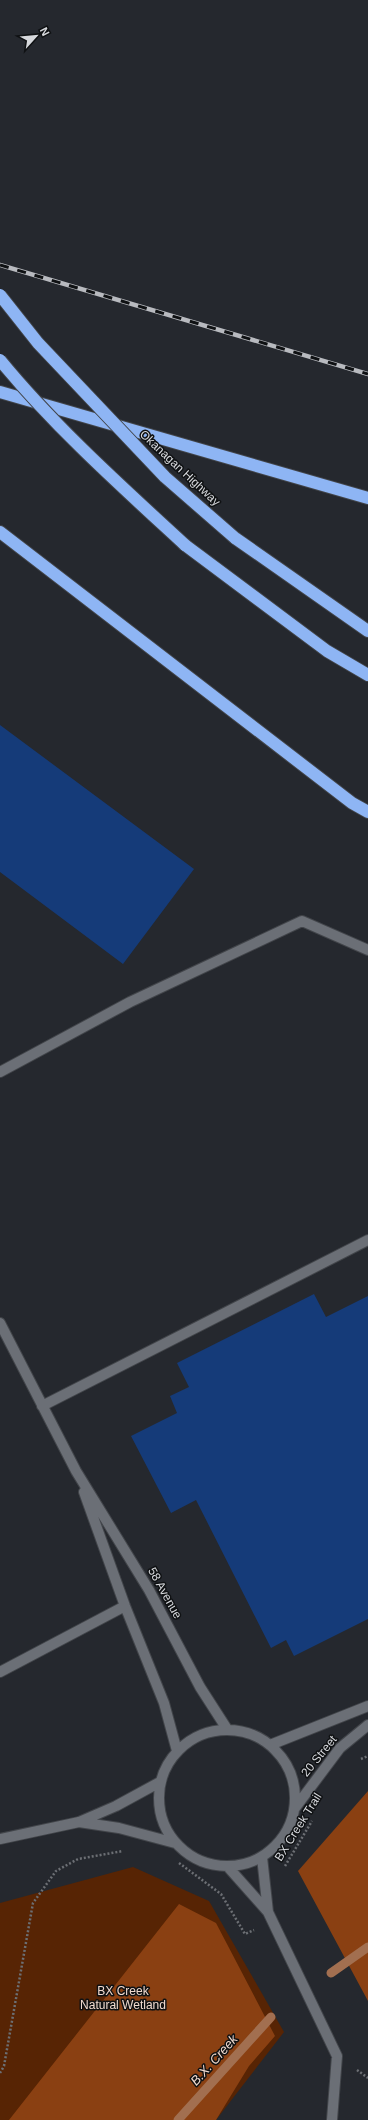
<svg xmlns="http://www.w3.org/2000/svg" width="368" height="2120" font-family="Arial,sans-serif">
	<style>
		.green { fill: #572404 }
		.forest { fill: #8a4012 }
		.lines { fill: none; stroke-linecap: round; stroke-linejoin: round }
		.stream { stroke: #a26f50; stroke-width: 9 }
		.building { fill: #153b79 }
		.minor-casing { stroke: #42454a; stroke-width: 12 }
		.highway-casing { stroke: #42454a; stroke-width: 14 }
		.path { stroke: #6c6f74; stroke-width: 2.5; stroke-dasharray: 2 2; stroke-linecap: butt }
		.minor { stroke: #6b6f76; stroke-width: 10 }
		.highway { stroke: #8eb5f4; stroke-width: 12 }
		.rail-casing { stroke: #b8babf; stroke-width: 4.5 }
		.rail { stroke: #0f1113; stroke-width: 3; stroke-dasharray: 9; stroke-linecap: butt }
		.highway-bridge-casing { stroke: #42454a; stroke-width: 14; stroke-linecap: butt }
		.highway-bridge { stroke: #8eb5f4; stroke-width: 12 }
		.labels { text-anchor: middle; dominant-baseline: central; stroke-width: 3; stroke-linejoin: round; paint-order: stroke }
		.street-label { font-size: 12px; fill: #d7d9dd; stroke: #0f1113 }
		.park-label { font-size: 12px; fill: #f0dacf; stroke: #0f1113 }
		.water-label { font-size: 13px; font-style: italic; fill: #f0dacf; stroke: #0f1113 }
	</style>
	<rect width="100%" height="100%" fill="#25282e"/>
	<path class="green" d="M133 1867 209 1901 284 2032 216 2120H0V1903Z"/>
	<path class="forest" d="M368 1791V2001L298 1871Z
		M179 1904 216 1923 275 2036 249 2066 216 2120H9Z"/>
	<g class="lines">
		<path class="stream" d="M331 1973 368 1947
			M178 2120 271 2017"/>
	</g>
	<path class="building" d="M0 725 194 869 123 964 0 872Z
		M314 1294 326 1317 368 1296V1619L294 1656 286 1640 271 1648 196 1500 171 1513 131 1436 177 1413 170 1396 189 1387 177 1363Z"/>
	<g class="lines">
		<g class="minor-casing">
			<path id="minor" d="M0 1072 130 1002 302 921 368 950
				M0 1323 76 1471 149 1590 200 1687 227 1729
				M42 1406 368 1240
				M84 1492 125 1606 164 1703 177 1751
				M0 1672 125 1606
				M159 1798a68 68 0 1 1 136 0a68 68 0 1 1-136 0Z
				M270 1745 368 1706
				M295 1808 340 1748 368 1725
				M79 1822 119 1828 175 1843
				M0 1839 79 1822 116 1806 160 1782
				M262 1857 268 1912
				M228 1867 268 1912 337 2056 332 2120"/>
		</g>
		<g class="highway-casing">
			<path id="highway" d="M0 392 368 498
				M0 532 352 803 368 812
				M235 538 368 631
				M185 545 327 651 368 675"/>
		</g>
		<path class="path" d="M361 1759 368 1756
			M179 1863 221 1894 245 1934 254 1930
			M285 1866 312 1821
			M357 2070 368 2078
			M0 2073 4 2066 33 1903 56 1871 78 1859 123 1851"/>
		<use href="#minor" class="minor"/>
		<use href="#highway" class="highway"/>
		<g class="rail-casing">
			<path id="rail" d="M0 265 368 374"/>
		</g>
		<use href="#rail" class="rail"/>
		<g class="highway-bridge-casing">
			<path id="highway-bridge" d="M0 295 38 343 165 477 235 538
				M0 360C55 427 121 486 185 545"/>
		</g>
		<use href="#highway-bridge" class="highway-bridge"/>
	</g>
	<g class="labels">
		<g class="street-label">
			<text transform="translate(180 468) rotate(43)">Okanagan Highway</text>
			<text transform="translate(165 1593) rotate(61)">58 Avenue</text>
			<text transform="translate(319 1756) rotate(-51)">20 Street</text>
			<text transform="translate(298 1827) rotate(-58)">BX Creek Trail</text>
		</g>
		<g class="park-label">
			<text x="123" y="1991">BX Creek<tspan x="123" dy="14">Natural Wetland</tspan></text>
		</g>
		<g class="water-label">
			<text transform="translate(214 2060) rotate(-48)">B.X. Creek</text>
		</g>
	</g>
	<g transform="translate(36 36) rotate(63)" stroke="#0f1113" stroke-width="3" paint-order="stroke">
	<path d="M0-3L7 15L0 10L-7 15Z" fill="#d7d9dd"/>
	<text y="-6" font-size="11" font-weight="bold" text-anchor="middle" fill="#d7d9dd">N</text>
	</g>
</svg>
